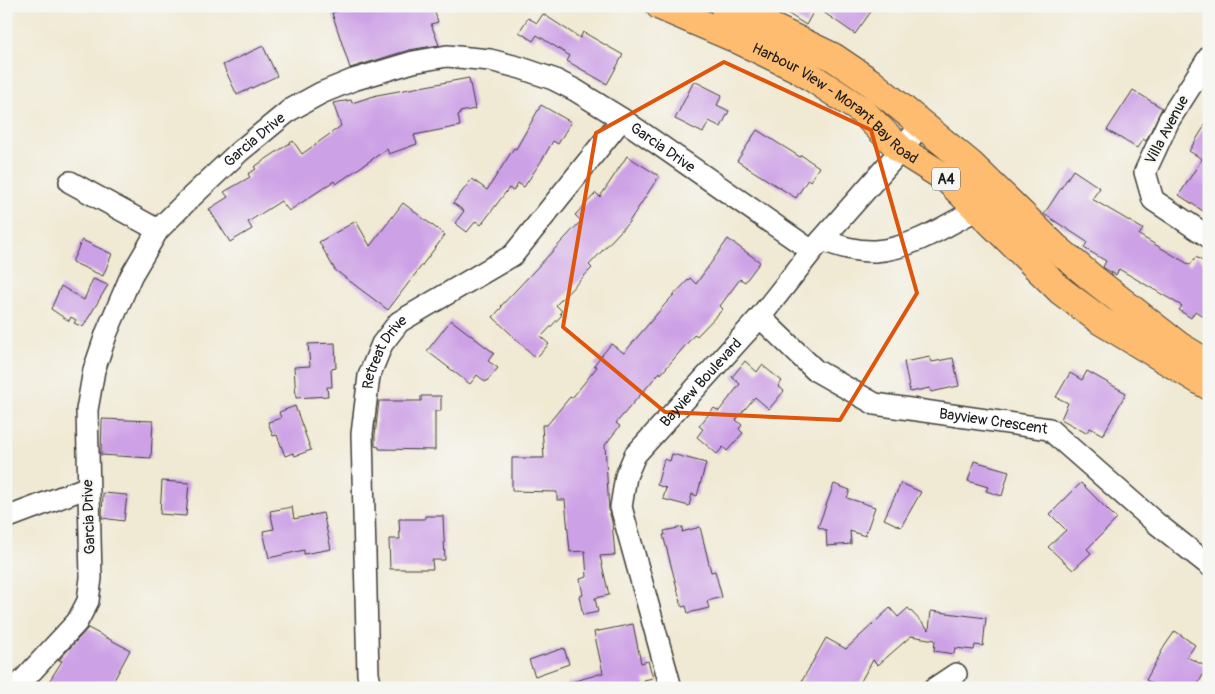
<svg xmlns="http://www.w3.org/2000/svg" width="1215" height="694" font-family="Pangolin,sans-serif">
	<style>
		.building { fill: #cda1e6 }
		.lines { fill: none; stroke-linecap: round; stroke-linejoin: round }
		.minor-casing { stroke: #3c3b37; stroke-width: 24 }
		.trunk-casing { stroke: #3c3b37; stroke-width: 30 }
		.minor { stroke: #fff; stroke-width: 21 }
		.trunk { stroke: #fdbc6f; stroke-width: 28 }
		.marked { fill: none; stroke: #de560d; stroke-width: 4; stroke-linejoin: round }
		.labels { text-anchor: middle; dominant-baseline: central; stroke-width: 4; stroke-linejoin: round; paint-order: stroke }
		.shield { fill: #f6f6f2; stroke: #5d5d5c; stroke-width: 1 }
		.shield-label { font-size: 14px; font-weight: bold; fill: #1c1c1c }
		.street-label { font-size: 15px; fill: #1c1c1c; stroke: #f6f6f2 }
	</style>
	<rect width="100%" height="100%" fill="#f6f6f2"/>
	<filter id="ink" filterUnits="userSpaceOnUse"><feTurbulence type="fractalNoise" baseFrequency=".02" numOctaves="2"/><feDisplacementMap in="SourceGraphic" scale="10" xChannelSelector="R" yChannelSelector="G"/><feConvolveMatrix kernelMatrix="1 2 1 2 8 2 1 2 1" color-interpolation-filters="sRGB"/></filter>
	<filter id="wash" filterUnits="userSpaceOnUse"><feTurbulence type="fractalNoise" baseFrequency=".0096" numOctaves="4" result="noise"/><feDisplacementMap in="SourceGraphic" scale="20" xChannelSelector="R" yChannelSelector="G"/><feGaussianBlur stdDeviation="1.12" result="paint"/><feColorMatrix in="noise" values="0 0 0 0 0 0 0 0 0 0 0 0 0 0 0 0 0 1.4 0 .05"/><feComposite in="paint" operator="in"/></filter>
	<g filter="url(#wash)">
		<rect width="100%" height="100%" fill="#f0e9d3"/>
		<g id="blocks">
			<path class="building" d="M352 6H373L376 14 399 6H433L438 22 431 24 439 45 409 50 350 68 332 13Z
				M776 6H875L855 34 816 7 806 25Z
				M543 14 580 38 583 32 623 55 607 84 567 61 570 56 537 35 533 41 519 32 528 18 537 23Z
				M263 46 277 76 237 95 223 65Z
				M469 78 475 109 460 112V114L458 115 460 126 414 135 417 144 389 154 387 149 336 184 334 181 289 211 281 201 248 222 252 229 230 242 209 209 228 197 224 192 250 177 248 174 256 169 254 167 293 141 302 154 341 126 333 103 351 100 352 103 377 95Z
				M694 81 722 95 717 105 729 111 721 127 709 121 703 133 675 119Z
				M1133 90 1162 108 1146 141 1143 139 1137 148 1107 130Z
				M541 105 571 122 558 144 553 141 542 160 524 187 518 183 513 191 509 188 481 225 476 221 467 232 455 223 464 211 453 203 472 179 487 190 514 148 516 149Z
				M1209 119V215L1179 195 1202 159 1189 151Z
				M757 130 800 157 801 155 819 167 810 181 808 179 796 198 737 161Z
				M627 156 659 176 629 222 589 265 592 268 556 305 562 311 560 313 562 315 541 337 549 344 536 358 493 317 502 307 501 306 581 221 575 215 596 193 600 197Z
				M1073 170 1100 188 1092 199 1143 229 1139 235 1190 265 1196 257 1209 265V320L1195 311 1191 318 1179 310 1182 306 1119 269 1116 275 1104 268 1103 267 1106 261 1084 248 1087 242 1044 214Z
				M403 203 445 235 388 310 335 270 319 242 356 221 370 246Z
				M728 239 760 262 745 282 740 279 720 306 723 309 697 336 695 334 661 374 660 372 616 423 620 426 605 445 609 510 612 522 615 555 600 556 609 595 595 598 598 612 583 615 579 596 583 595 580 579 587 577 585 551 570 552 565 500H557V492L512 491V458H544L542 425H547L570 397 572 398 597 367 594 365 611 344 624 353 667 302 690 278 696 284Z
				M82 240 112 254 103 276 72 262Z
				M93 279 108 285 83 327 74 323 76 320 71 317 69 321 51 309 61 286 84 300Z
				M451 320 494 353 488 361 498 368 486 382 477 375 470 384 427 351Z
				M335 343 336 368 331 369 332 387H327L328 396 296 398 294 367 310 366 308 344Z
				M930 357 932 362 953 358 959 386 931 392 930 388 910 392 904 362Z
				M745 361 757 372 762 365 782 381 778 386 784 391 769 409 755 397 736 420 742 425 739 429 743 433 727 451 723 447 717 454 697 437 703 429 699 426 714 408 719 411 740 384 732 377Z
				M1087 371 1126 393 1103 435 1090 428 1086 433 1061 419 1068 403 1056 397 1070 373 1082 380Z
				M421 396H441V411H435V450L379 449V447L375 446V435L379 401H421Z
				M295 406 311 450 295 456 293 453 285 456 277 435 273 436 268 422 281 418 279 412Z
				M102 419 153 421 151 458 101 455Z
				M672 454 706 463 697 496 692 494 689 506 663 499 666 488 657 485 664 459 670 461Z
				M974 461 1009 471 1002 496 986 491 988 487 968 481Z
				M162 481 189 483 186 516 160 514Z
				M901 483 921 492 901 527 884 519Z
				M1081 483 1117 519 1087 549 1091 553 1073 570 1048 547 1066 530 1050 514Z
				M834 484 850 490 847 498 875 507 865 536 850 531 851 544 827 546 826 530 818 527Z
				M103 493 127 495 124 521 102 518Z
				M292 507 294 519 323 513 331 549 304 554V550L269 558 263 531 274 529 270 511Z
				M425 516H443L445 560H432L433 569H390L389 539H400L399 519H425Z
				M683 527 682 532 700 527 711 572 715 571 722 597 707 601 709 608 688 613 686 606 682 607 663 535H665L664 531Z
				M890 608 898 617 908 608 929 630 931 611 986 618 983 646 975 645 974 650 955 648 954 654 934 651 935 640 911 636 878 665 873 660 857 688H798L826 638 846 649Z
				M633 624 641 663 648 661 653 678 644 680 646 688H568V683L603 673 594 632Z
				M88 628 130 650 110 688H45L62 661 59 660Z
				M1175 631 1195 645 1187 657 1207 667 1196 688H1161L1146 680 1164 647Z
				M564 648 569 664 535 676 529 660Z"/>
		</g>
	</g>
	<g filter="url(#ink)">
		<use href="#blocks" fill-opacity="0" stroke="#3c3b37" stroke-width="1"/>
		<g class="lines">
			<g class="minor-casing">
				<g id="minor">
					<path d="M1209 57 1169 120 1145 172 1153 200 1209 237"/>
					<path d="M70 182 158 230"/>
					<path d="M822 240C839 246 857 252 875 251 912 249 946 225 978 209"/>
					<path id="s1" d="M760 317 815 370 875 404 1049 429 1156 523 1209 565"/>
					<path d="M6 518 88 487"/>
					<path id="s2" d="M16 688 77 622 88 601 91 578 87 410 94 370 107 332 131 276 158 230 188 200 239 152 290 110 321 93 353 80 413 62 447 56 490 60 521 68 553 79 575 90 622 119 812 251"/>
					<path id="s3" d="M371 688 368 674 362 434 369 376 382 344 399 322 513 255 622 119"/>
					<path id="s4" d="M671 688 621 507 626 476 635 455 760 317 812 251 901 150 921 125"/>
					<path d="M935 688 956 674"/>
				</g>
			</g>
			<g class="trunk-casing">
				<g id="trunk">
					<path id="s5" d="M660 6 739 40 799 69 861 110 901 150 947 179 1061 291 1101 321 1209 386"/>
					<path d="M724 6 773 28 833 57 870 82 970 164 1055 247 1092 278 1179 346 1209 364"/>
				</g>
			</g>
			<use href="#minor" class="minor"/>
			<use href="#trunk" class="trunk"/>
		</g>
	</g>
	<path class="marked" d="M724 62 871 130 917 293 840 420 665 412 563 327 596 133Z"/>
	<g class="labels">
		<rect class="shield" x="932" y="167.5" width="28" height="23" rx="4"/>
		<g class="shield-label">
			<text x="946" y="179">A4</text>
		</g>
		<g class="street-label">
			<text stroke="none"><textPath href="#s5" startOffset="202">Harbour View - Morant Bay Road</textPath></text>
			<text transform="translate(1167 130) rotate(-62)">Villa Avenue</text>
			<text stroke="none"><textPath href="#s2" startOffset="632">Garcia Drive</textPath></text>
			<text stroke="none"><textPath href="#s2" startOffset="1084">Garcia Drive</textPath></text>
			<text stroke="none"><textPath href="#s3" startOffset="341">Retreat Drive</textPath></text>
			<text stroke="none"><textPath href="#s4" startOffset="340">Bayview Boulevard</textPath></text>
			<text stroke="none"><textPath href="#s1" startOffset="265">Bayview Crescent</textPath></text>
			<text transform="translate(89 517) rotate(-92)">Garcia Drive</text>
		</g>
	</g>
	<rect width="1215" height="694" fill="none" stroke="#f6f6f2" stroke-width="25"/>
</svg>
